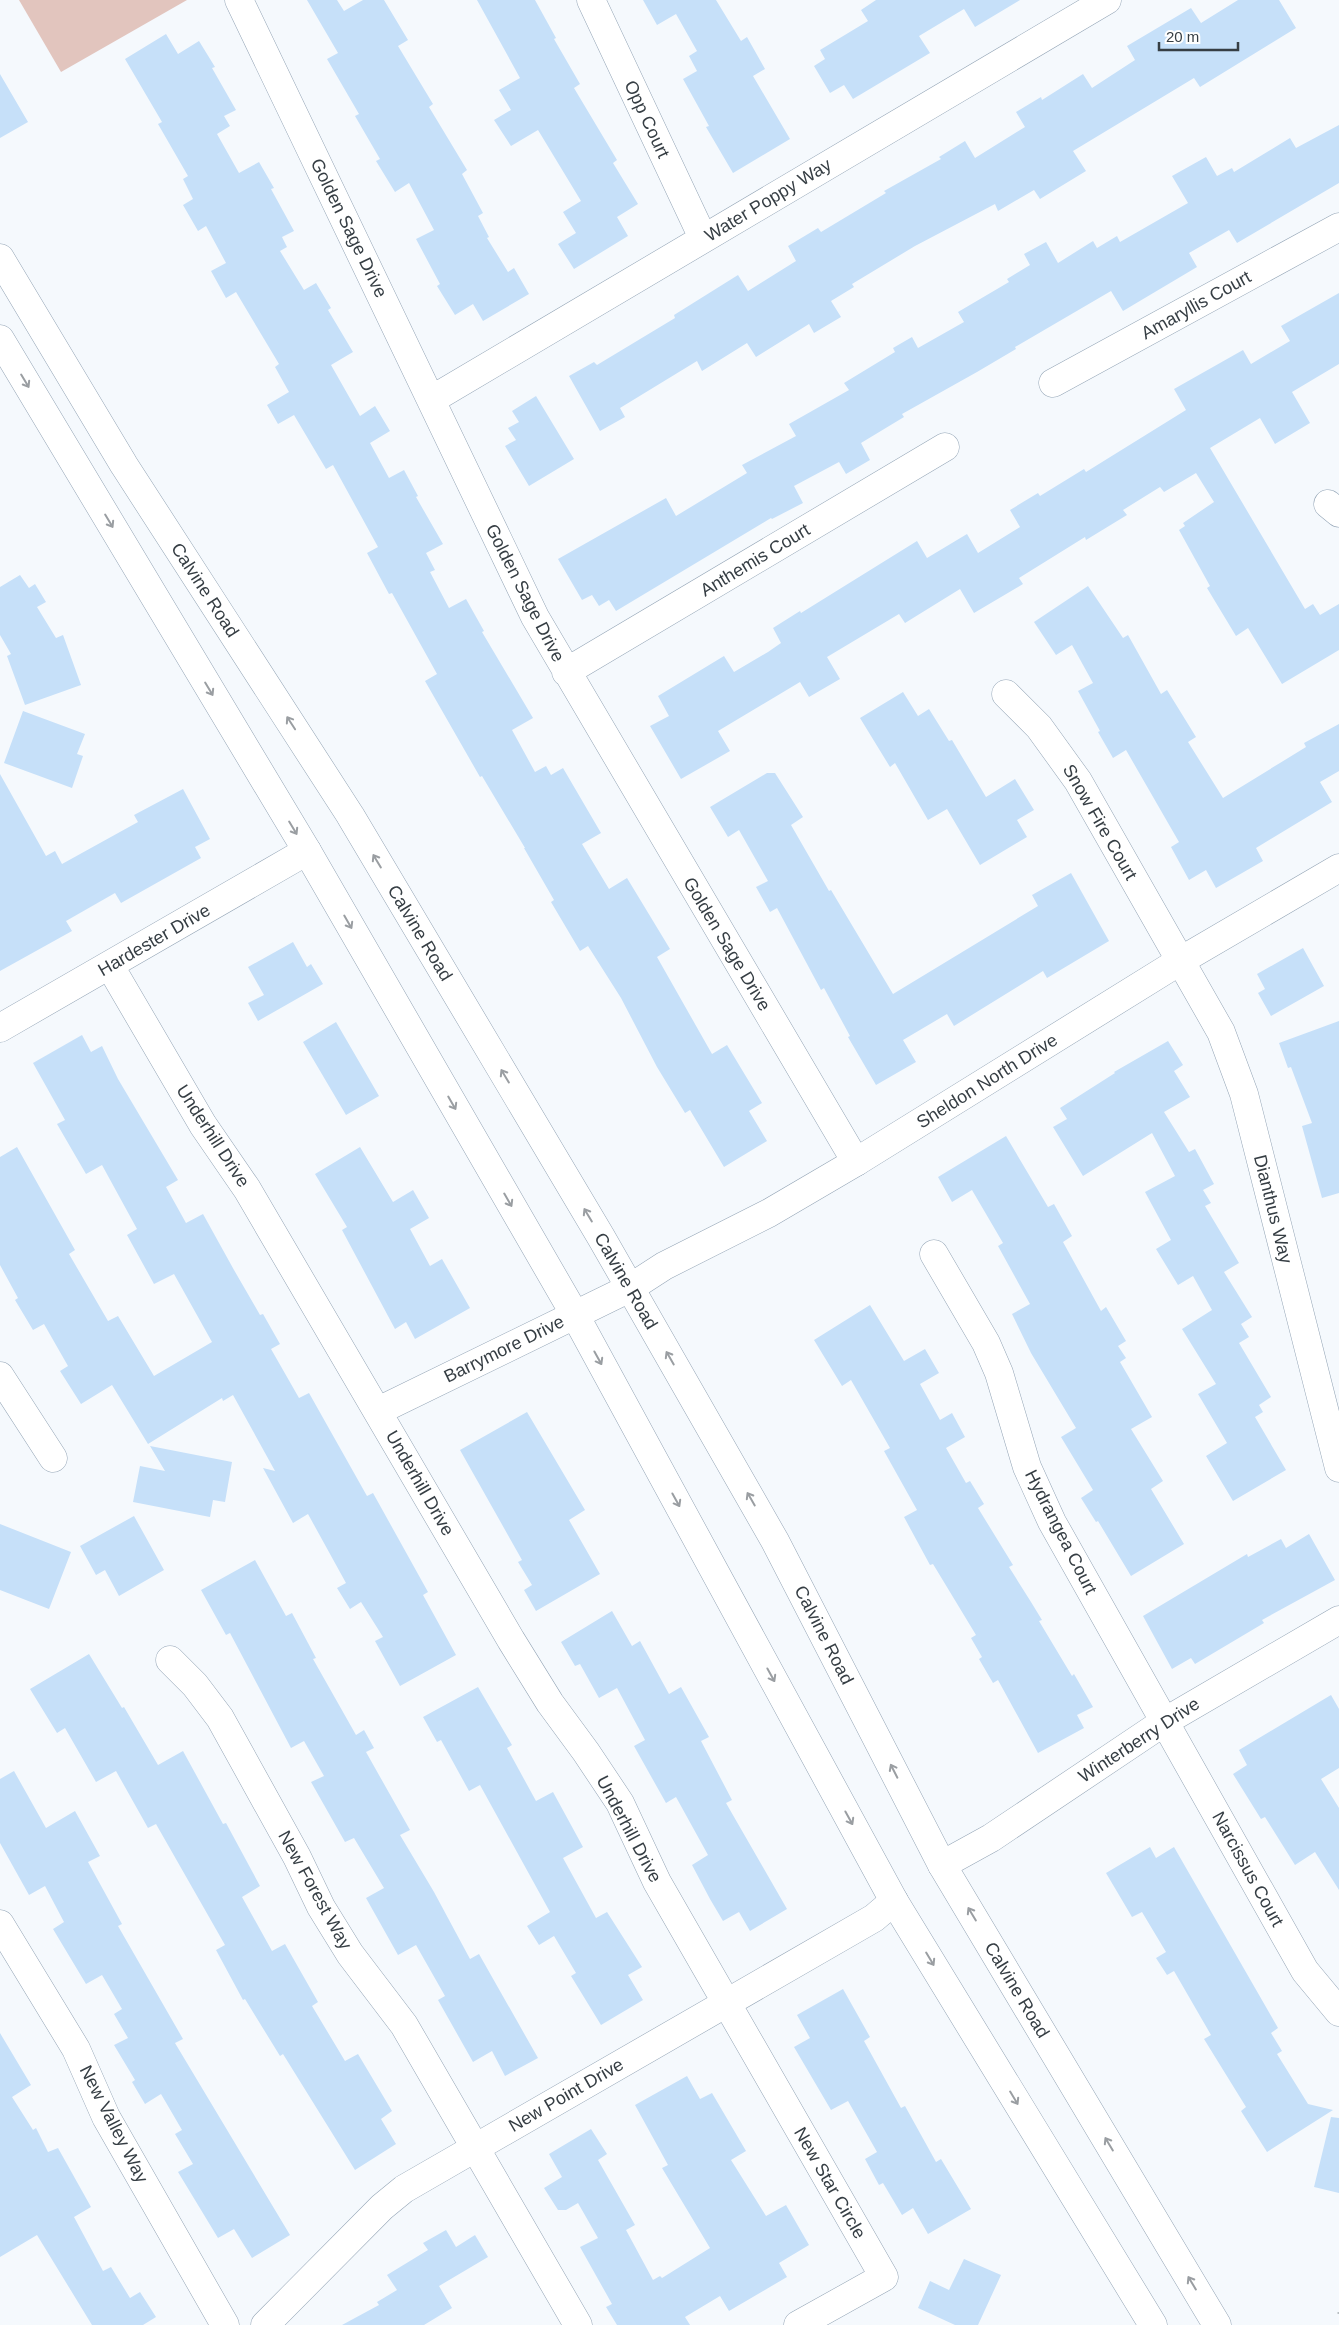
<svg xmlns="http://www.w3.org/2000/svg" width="1339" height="2325" font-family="Helvetica,sans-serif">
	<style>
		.green { fill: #e2c5be }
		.building { fill: #c6e0f9 }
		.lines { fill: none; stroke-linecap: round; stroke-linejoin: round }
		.minor-casing { stroke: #94a5b6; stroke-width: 29 }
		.tertiary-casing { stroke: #94a5b6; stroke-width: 29 }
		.secondary-casing { stroke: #94a5b6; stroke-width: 29 }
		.path { stroke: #b7bdc1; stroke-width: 3; stroke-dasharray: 4 4; stroke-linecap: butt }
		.minor { stroke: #fff; stroke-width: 28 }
		.tertiary { stroke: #fff; stroke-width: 28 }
		.secondary { stroke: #fff; stroke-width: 28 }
		.oneway { stroke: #9a9ea2 }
		.labels { text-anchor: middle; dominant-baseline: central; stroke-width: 4.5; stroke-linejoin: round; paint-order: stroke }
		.street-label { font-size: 18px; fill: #363e44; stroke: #fff }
	</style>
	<rect width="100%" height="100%" fill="#f5f9fd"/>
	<path class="green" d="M19 0H187L61 72Z"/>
	<path class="building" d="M307 0H337L344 11 363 0H384L408 40 398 46 433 104 429 107 467 170 462 174 483 213 478 216 489 237 487 238 508 272 514 268 529 294 483 321 473 304 455 315 437 286 440 284 416 239 434 230 409 183 395 192 376 161 380 159 355 116 359 114 327 59 338 53Z
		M477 0H535L556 38 554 39 580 84 574 88 617 160 613 163 638 204 617 217 628 236 574 269 558 244 576 233 563 212 581 201 538 130 511 146 494 120 511 110 499 90 520 78Z
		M643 0H716L741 41 747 37 765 69 753 76 790 139 733 173 706 127 709 126 683 79 697 71 689 56 697 51 676 14 657 25Z
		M876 0H1020L975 27 964 9 919 36 930 53 853 99 844 85 830 93 814 66 825 59 820 50 868 21 861 10Z
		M1238 0H1279L1296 28 1200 87 1194 78 1073 151 1086 171 1040 199 1034 190 998 211 995 204 915 246 852 284 854 287 831 301 841 317 814 333 809 324 756 357 747 343 702 371 697 361 620 408 625 417 600 431 569 376 594 362 597 365 675 318 674 315 738 275 748 291 796 261 788 246 818 228 821 232 886 193 884 191 941 159 939 157 965 141 975 158 1025 127 1016 112 1041 97 1042 100 1083 74 1092 88 1135 60 1127 46 1191 8 1201 23Z
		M166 34 178 54 199 41 215 67 212 68 236 110 224 116 230 126 217 134 239 173 259 162 274 188 271 189 294 231 282 237 287 247 280 251 304 290 316 283 331 308 328 310 353 352 331 365 360 416 375 406 390 431 370 443 389 478 404 470 418 496 416 497 443 544 426 553 435 570 430 572 449 608 466 599 484 631 482 632 533 718 512 730 535 772 546 766 551 775 563 768 601 833 582 844 609 889 627 878 670 949 657 957 712 1054 727 1045 762 1103 749 1111 767 1141 724 1167 690 1110 685 1113 657 1067 621 998 588 946 580 951 551 902 554 900 524 848H525L482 776 480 777 425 681 437 674 392 593 389 594 367 553 378 547 333 465 326 469 294 415 278 424 267 405 289 392 275 367 279 364 236 292 226 298 211 271 226 263 206 226 198 231 183 205 193 199 183 179 188 176 158 124 162 122 125 59Z
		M0 74 28 122 0 138Z
		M1339 125V183L1237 243 1229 230 1189 253 1197 267 1123 311 1111 291 1015 347 1016 349 977 372 902 414 904 417 861 443 870 460 846 474 839 462 794 486 803 503 772 519 771 518 616 611 609 600 599 606 592 595 582 600 558 559 666 498 676 516 747 473 742 465 796 436 789 424 849 390 844 383 895 352 893 348 912 337 918 348 964 322 958 312 1009 282 1007 279 1030 265 1024 254 1046 242 1058 263 1093 241 1097 248 1117 236 1120 242 1188 203 1172 176 1206 157 1217 176 1232 168 1234 172 1290 138 1296 148Z
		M1339 293V364L1292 392 1310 423 1275 444 1260 418 1210 448 1305 609 1313 604 1320 615 1339 604V650L1282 684 1248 628 1236 636 1207 588 1210 586 1179 530 1185 526 1183 523 1214 502 1196 473 1164 492 1160 487 1123 510 1127 515 1086 540 1085 537 1019 578 1023 584 974 613 960 589 905 623 899 614 827 657 840 679 809 697 800 682 718 731 730 751 681 779 650 726 669 716 658 696 724 656 734 672 768 652 781 643 773 628 800 611 801 613 917 541 927 558 967 534 978 553 1020 527 1010 510 1038 493 1040 496 1084 469 1086 472 1186 410 1174 389 1243 350 1251 364 1290 341 1281 326Z
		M536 396 574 459 529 486 505 446 516 440 508 428 519 422 512 411Z
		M20 575 29 588 35 584 46 602 37 607 56 638 63 635 81 685 25 705 7 656 11 654 0 635V587Z
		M1088 586 1123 638 1128 635 1161 694 1167 690 1196 737 1188 742 1223 798 1306 747 1304 743 1339 724V771L1320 782 1332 802 1256 848 1263 861 1216 888 1206 870 1189 880 1171 847 1179 842 1126 750 1113 758 1098 732 1100 731 1078 691 1093 683 1072 645 1056 655 1034 622Z
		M903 692 918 716 929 709 949 741 952 740 986 797 1015 779 1034 810 1017 820 1027 837 980 865 947 809 928 820 895 763 890 767 860 718Z
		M23 711 85 734 77 754 83 756 72 788 4 763Z
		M767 773H775L803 817 791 825 829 891 831 890 893 994 1038 906 1032 895 1071 873 1109 941 1047 978 1043 971 954 1026 947 1014 903 1040 916 1062 876 1085 848 1037 850 1036 824 988 821 990 777 908 770 912 756 887 768 881 739 830 728 837 710 807Z
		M0 774 46 856 55 851 62 864 138 822 134 815 183 789 210 839 195 847 201 858 121 903 115 893 66 921 72 931 0 971Z
		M293 942 307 967 311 964 323 984 258 1021 248 1003 264 995 248 967Z
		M1303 948 1324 986 1271 1016 1258 993 1265 989 1257 974Z
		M1339 1021V1193L1322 1198 1302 1126 1312 1123 1291 1067 1288 1068 1279 1043Z
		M336 1022 379 1096 346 1115 303 1042Z
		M82 1035 91 1052 102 1046 118 1079 178 1180 166 1187 186 1223 203 1214 234 1270 260 1315 263 1314 280 1344 271 1349 299 1398 309 1393 367 1496 373 1493 428 1592 423 1595 456 1655 400 1686 375 1641 383 1637 361 1602 350 1609 337 1588 346 1583 308 1514 293 1523 263 1468 275 1471 233 1395 223 1401 222 1398 148 1444 112 1385 81 1404 60 1371 68 1366 44 1324 33 1330 15 1300 18 1298 0 1265V1157L17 1147 75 1250 69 1254 108 1321 118 1316 154 1376 212 1342 174 1274 154 1284 127 1235 137 1229 102 1165 86 1174 57 1124 65 1120 33 1063Z
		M1168 1041 1183 1065 1174 1071 1190 1097 1164 1112 1189 1152 1195 1149 1214 1184 1203 1190 1211 1203 1205 1206 1239 1263 1224 1272 1252 1317 1241 1324 1249 1337 1239 1343 1271 1397 1259 1405 1263 1412 1255 1417 1286 1470 1233 1501 1206 1456 1227 1443 1198 1394 1216 1384 1182 1329 1212 1310 1193 1276 1178 1285 1156 1249 1171 1240 1145 1192 1175 1176 1152 1133 1083 1176 1053 1127 1067 1119 1060 1108 1115 1073 1114 1072Z
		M1006 1136 1048 1207 1054 1204 1072 1236 1063 1242 1101 1311 1106 1307 1126 1341 1118 1346 1126 1358 1120 1362 1152 1417 1131 1429 1163 1481 1151 1489 1184 1544 1131 1576 1098 1521 1096 1522 1081 1498 1093 1490 1061 1437 1076 1428 1031 1353 1012 1314 1030 1304 998 1246 1003 1243 972 1190 952 1202 938 1177Z
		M360 1147 393 1202 413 1190 429 1218 410 1229 430 1266 442 1259 470 1308 415 1339 406 1322 395 1329 342 1230 347 1227 315 1174Z
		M870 1305 904 1361 925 1349 939 1373 920 1384 940 1420 952 1413 965 1437 946 1448 966 1483 970 1481 984 1504 978 1508 1013 1565 1009 1567 1031 1602 1042 1620 1039 1621 1072 1676 1074 1674 1093 1707 1077 1715 1084 1728 1038 1753 998 1680 993 1683 979 1659 982 1657 971 1638 976 1635 933 1564 930 1565 904 1517 917 1510 884 1451 890 1448 851 1380 842 1386 814 1340Z
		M527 1412 585 1510 569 1520 600 1574 536 1611 524 1590 532 1585 518 1562 522 1560 460 1450Z
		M150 1446 232 1462 225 1502 213 1500 210 1517 133 1502 140 1466 165 1471Z
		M134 1516 164 1570 119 1596 105 1570 96 1575 80 1546Z
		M0 1524 71 1552 49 1609 0 1590Z
		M1309 1534 1335 1580 1262 1620 1264 1623 1195 1664 1191 1658 1172 1669 1143 1616 1247 1554 1248 1557 1281 1539 1286 1548Z
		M255 1560 286 1616 292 1613 316 1658 313 1659 356 1735 364 1730 374 1748 366 1752 410 1830 400 1835 434 1892 470 1959 479 1954 538 2058 505 2076 492 2051 473 2062 438 2000 445 1996 416 1945 398 1955 366 1898 384 1888 354 1838 345 1842 311 1782 324 1776 304 1741 291 1748 230 1633 226 1635 201 1590Z
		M612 1611 632 1646 640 1641 669 1694 681 1687 709 1737 701 1741 732 1800 726 1803 787 1909 750 1931 739 1912 723 1921 710 1899 692 1865 708 1855 676 1797 666 1803 634 1746 645 1740 617 1688 599 1698 580 1664 575 1666 561 1642Z
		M89 1654 122 1708 124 1707 158 1765 183 1751 223 1824 226 1823 260 1886 242 1897 272 1951 285 1944 318 2002 312 2006 345 2061 358 2054 392 2111 381 2119 396 2144 355 2170 283 2054 280 2056 245 1999 243 2000 216 1950 225 1945 156 1824 148 1828 116 1771 96 1782 65 1728 57 1733 30 1689Z
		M478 1687 512 1745 507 1748 536 1801 553 1792 583 1847 563 1858 596 1918 607 1912 642 1967 628 1975 643 2000 601 2025 571 1976 576 1973 554 1936 539 1945 527 1926 550 1912 480 1785 469 1791 441 1740 437 1742 423 1717Z
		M1331 1695 1339 1709V1768L1321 1779 1339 1808V1890L1315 1852 1295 1865 1265 1817 1261 1819 1233 1774 1247 1765 1239 1750Z
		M14 1771 46 1828 75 1811 100 1856 88 1862 122 1924 118 1926 183 2039 175 2043 290 2235 252 2258 234 2229 218 2238 178 2172 193 2164 175 2134 182 2130 161 2094 145 2104 132 2082 135 2080 114 2045 128 2038 114 2014 122 2009 102 1975 86 1984 53 1929 64 1922 45 1886 29 1895 0 1843V1779Z
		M1150 1847 1156 1858 1174 1847 1278 2028 1271 2033 1282 2051 1277 2054 1308 2104 1333 2110 1267 2152 1241 2111 1246 2107 1204 2039 1211 2035 1174 1971 1167 1975 1156 1958 1166 1952 1142 1912 1132 1917 1106 1873Z
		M843 1989 870 2037 864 2041 901 2108 905 2106 936 2162 941 2159 971 2209 928 2234 913 2208 902 2215 883 2183 879 2185 865 2159 877 2152 848 2101 831 2110 794 2047 810 2038 797 2015Z
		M0 2033 31 2085 12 2097 33 2130 36 2128 48 2152 58 2148 91 2207 74 2217 103 2271 111 2267 130 2298 140 2292 156 2317 143 2325H92L37 2235 0 2257Z
		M687 2076 700 2099 712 2093 746 2151 731 2160 766 2216 786 2205 809 2245 779 2263 787 2277 729 2311 720 2296 685 2317 690 2325H617L606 2307 612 2304 580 2247 598 2238 578 2203 566 2210H558L544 2188 562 2177 549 2154 591 2129 607 2154 598 2160 635 2225 626 2230 653 2280 660 2276 662 2278 710 2248 662 2168 668 2165 635 2105Z
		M1331 2117 1339 2118V2193L1314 2187Z
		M446 2230 456 2247 475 2235 488 2257 439 2286 452 2308 424 2325H342L379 2305 377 2302 397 2290 387 2275 428 2250 423 2243Z
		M964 2259 1001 2275 978 2325H955L918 2308 930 2281 949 2290Z"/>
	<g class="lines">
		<g class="minor-casing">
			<path id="minor" d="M239 0 535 617 856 1162
				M591 0 703 238
				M1053 383 1339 227
				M431 400 1107 0
				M1328 504 1339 513
				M566 672 945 447
				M1006 694 1039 727 1078 781 1221 1032 1244 1094 1339 1468
				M110 966 203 1125 247 1189 511 1640 550 1703 586 1752 620 1803 657 1882 884 2277 798 2325
				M0 1028 307 851
				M934 1254 986 1343 999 1373 1027 1467 1052 1522 1305 1971 1339 2012
				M0 1376 53 1458
				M378 1411 630 1288
				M170 1660 195 1685 220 1718 297 1857 321 1907 350 1954 404 2025 578 2325
				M942 1865 991 1838 1164 1722 1339 1620
				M0 1924 76 2049 106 2117 225 2325
				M265 2325 382 2207 404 2189 874 1918 894 1901"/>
		</g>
		<g class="tertiary-casing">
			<path id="tertiary" d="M630 1288 664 1266 769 1213 856 1162 1180 961 1339 868"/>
		</g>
		<g class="secondary-casing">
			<path id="secondary" d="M0 258 124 465 350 815 601 1237 775 1541 942 1865 1217 2325
				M0 339 307 851 575 1315 894 1901 1153 2325"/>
		</g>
		<path class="path" d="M1339 2312V2314"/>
		<use href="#minor" class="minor"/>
		<use href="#tertiary" class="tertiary"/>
		<use href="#secondary" class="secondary"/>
	</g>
	<defs><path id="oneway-shaft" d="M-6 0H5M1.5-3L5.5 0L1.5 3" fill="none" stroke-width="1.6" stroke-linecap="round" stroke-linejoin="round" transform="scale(1.25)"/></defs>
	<g class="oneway">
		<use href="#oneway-shaft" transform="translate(25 381) rotate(59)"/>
		<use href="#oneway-shaft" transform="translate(109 521) rotate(59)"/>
		<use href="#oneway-shaft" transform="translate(209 689) rotate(59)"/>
		<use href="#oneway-shaft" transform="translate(291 723) rotate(-123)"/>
		<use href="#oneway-shaft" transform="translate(293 828) rotate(59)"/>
		<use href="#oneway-shaft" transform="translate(377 861) rotate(-121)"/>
		<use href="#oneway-shaft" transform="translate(348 922) rotate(60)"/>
		<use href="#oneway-shaft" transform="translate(505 1076) rotate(-121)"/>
		<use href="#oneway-shaft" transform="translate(452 1103) rotate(60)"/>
		<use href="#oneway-shaft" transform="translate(508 1200) rotate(60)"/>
		<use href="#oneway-shaft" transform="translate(588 1215) rotate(-121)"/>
		<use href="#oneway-shaft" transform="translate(598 1358) rotate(61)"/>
		<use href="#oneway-shaft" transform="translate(670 1358) rotate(-120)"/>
		<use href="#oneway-shaft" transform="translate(751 1499) rotate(-120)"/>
		<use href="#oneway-shaft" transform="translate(676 1500) rotate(61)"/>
		<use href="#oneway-shaft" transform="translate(771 1675) rotate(61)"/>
		<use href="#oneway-shaft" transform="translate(894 1771) rotate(-117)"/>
		<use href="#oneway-shaft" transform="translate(849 1818) rotate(61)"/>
		<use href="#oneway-shaft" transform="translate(972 1914) rotate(-121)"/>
		<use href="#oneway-shaft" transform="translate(930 1959) rotate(59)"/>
		<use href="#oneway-shaft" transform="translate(1014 2098) rotate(59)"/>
		<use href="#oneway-shaft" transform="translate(1109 2144) rotate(-121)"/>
		<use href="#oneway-shaft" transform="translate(1192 2283) rotate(-121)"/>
	</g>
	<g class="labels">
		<g class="street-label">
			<text transform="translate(647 119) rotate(65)">Opp Court</text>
			<text transform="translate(768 200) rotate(-31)">Water Poppy Way</text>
			<text transform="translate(349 228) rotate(64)">Golden Sage Drive</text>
			<text transform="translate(1196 305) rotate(-29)">Amaryllis Court</text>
			<text transform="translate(755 560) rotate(-31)">Anthemis Court</text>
			<text transform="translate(205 590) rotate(57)">Calvine Road</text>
			<text transform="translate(525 593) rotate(63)">Golden Sage Drive</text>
			<text transform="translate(1100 822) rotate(60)">Snow Fire Court</text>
			<text transform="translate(420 933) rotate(59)">Calvine Road</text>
			<text transform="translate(154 940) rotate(-30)">Hardester Drive</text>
			<text transform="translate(727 944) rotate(59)">Golden Sage Drive</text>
			<text transform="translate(987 1081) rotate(-32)">Sheldon North Drive</text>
			<text transform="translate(213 1136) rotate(57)">Underhill Drive</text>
			<text transform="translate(1273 1209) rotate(76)">Dianthus Way</text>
			<text transform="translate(626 1281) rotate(60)">Calvine Road</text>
			<text transform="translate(504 1349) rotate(-26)">Barrymore Drive</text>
			<text transform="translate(420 1483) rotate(60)">Underhill Drive</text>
			<text transform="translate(1061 1532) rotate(63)">Hydrangea Court</text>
			<text transform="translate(824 1635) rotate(63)">Calvine Road</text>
			<text transform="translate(1139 1740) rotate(-33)">Winterberry Drive</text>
			<text transform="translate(629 1829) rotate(62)">Underhill Drive</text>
			<text transform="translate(1248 1869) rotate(61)">Narcissus Court</text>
			<text transform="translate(315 1890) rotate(61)">New Forest Way</text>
			<text transform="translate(1017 1990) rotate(59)">Calvine Road</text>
			<text transform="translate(566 2095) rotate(-30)">New Point Drive</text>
			<text transform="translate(114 2124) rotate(63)">New Valley Way</text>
			<text transform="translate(830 2183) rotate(60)">New Star Circle</text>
		</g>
	</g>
	<path d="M1159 42v8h79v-8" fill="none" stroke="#363e44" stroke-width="2.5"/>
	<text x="1166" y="42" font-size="15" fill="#363e44" stroke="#ffffff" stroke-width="4" paint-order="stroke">20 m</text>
</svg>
